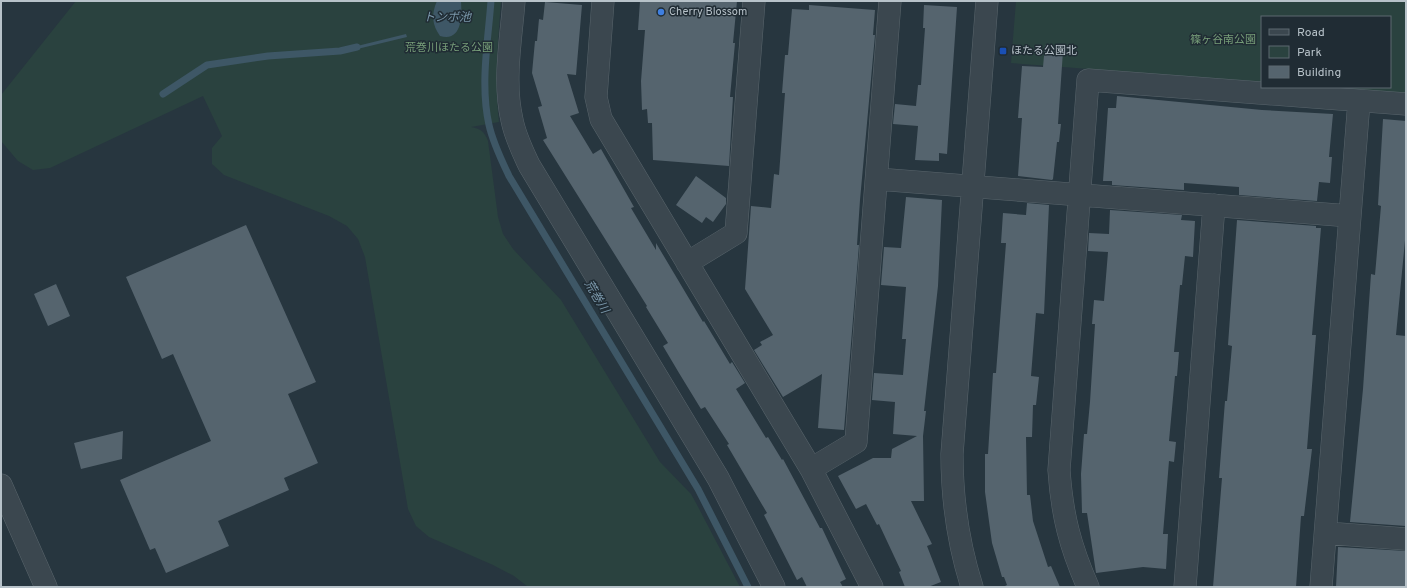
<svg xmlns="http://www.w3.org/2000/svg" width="1407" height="588" font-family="Overpass,'Noto Sans JP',sans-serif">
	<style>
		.green { fill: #2a423f }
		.water { fill: #3e5766 }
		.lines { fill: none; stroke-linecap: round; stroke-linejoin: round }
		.stream { stroke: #3e5766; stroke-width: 7 }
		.building { fill: #55646e }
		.minor-casing { stroke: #59656c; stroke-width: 23 }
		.minor { stroke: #3b474f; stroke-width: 22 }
		.shop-dot { fill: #3f7fe0; stroke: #202c34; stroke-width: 1.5 }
		.transit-dot { fill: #1a4fb4; stroke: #202c34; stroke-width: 1.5 }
		.labels { text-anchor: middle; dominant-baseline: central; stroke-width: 3; stroke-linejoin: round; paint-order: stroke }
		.poi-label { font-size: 11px; fill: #b7c2c9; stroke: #202c34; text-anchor: start }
		.park-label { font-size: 11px; fill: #779e79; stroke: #202c34 }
		.water-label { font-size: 12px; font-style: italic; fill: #7a97aa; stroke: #202c34 }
	</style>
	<rect width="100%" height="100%" fill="#27363f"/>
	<path class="green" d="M76 1H501C498 42 494 81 499 122L471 127C481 129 484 131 488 141L498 217 503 234 513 249 561 300 660 462 691 494 696 503 740 587H528L514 576 493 565 429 537 416 526 408 509 365 257 358 239 347 226 329 216 224 175 212 164V148L222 136 203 96 50 168 33 170 18 161 1 141V95Z
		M1016 1H1406V94L1321 87H1390V17H1262V82L1011 63Z"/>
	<path class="water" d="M437 1H461C462 17 462 42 440 36 432 25 431 14 437 1Z
		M406 34 407 37 349 51V48Z"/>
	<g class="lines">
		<path class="stream" d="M491 1C488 41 480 85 489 125 493 143 501 159 509 176L698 489 748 587
			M163 94 207 65 268 56 340 51 357 47"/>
	</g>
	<path class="building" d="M640 1H737L733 43H735L730 97H733L729 166 653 160 652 123H648L647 109 642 110 641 81 645 30H638Z
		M545 2 582 5 576 75 567 74 579 113 570 116 593 154 601 149 634 207 631 208 656 250V243L703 322 704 321 730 364 732 362 745 383 736 389 766 438 768 437 782 460 783 459 820 528H822L846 579 840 582 843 587H807L802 577 797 580 764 515 767 513 727 445 729 444 705 407 701 409 679 373 663 346 668 343 646 307 647 306 543 140 547 138 538 107 542 106 532 73 535 41H537L539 19 543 20Z
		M809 5 875 10 873 35H875L860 200 857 245H859L844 430 818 428 822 374 783 397 754 350 762 345 760 342 773 335 745 289 751 206 771 208 774 174 779 175 785 93H782L785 55H788L792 9 809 10Z
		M924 5 957 7 947 154 939 153V161L915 160 918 126 893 124 895 104 916 106 918 85H921L925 28H923Z
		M1045 45 1063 51 1058 124H1061L1059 142H1057L1053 179 1052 180 1018 176 1022 118H1018L1022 66 1043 67Z
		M1117 96 1262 110 1333 114 1329 157H1332L1330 183 1319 182 1317 201 1239 195V187L1184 183V190L1112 185V181H1103L1108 108H1116Z
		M1383 119 1406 121V230L1396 335 1406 336V526L1350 522 1363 389 1371 274 1375 275 1381 206 1378 205Z
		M696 176 726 198V204L713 222 706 217 702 223 676 205Z
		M906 197 942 200 938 286 924 411H926L923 436 924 501H911L932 544 927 546 941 582 928 587H905L899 572 901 571 879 524 877 525 866 504 856 509 838 476 873 458H891L892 449 917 436 893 434 895 402 872 400 874 373 903 375 906 339H902L906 287 881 285 884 247 901 248Z
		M1027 203 1049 205 1044 314 1036 313 1031 376 1039 377 1036 405H1033L1032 437H1026L1027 495H1030L1033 521 1048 567 1051 566 1060 587H1003L1007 585 1004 577H1002L992 543 985 492V454H988L993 373H996L1006 243H1001L1003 213 1026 215Z
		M1110 210 1182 215 1181 220 1195 221 1193 257 1185 256 1182 285H1180L1174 352H1179L1177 376H1175L1169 441 1176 442 1174 462 1169 461 1163 534H1168L1166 569 1143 567 1096 573 1087 513H1082L1081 474 1084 434H1087L1090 402 1095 324H1092L1094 300 1104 301 1108 252 1088 251 1089 233 1109 234Z
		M1237 220 1316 226V228H1321L1312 335H1316L1307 449H1312L1304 516H1301L1296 587H1213L1222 478H1219L1225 401H1227L1232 346 1228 345Z
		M246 225 316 382 288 394 318 463 284 478 289 490 218 521 229 546 166 573 155 548 150 550 120 480 211 441 173 354 162 359 126 277Z
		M56 284 70 316 48 326 34 294Z
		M123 431 122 459 81 469 74 443Z
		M1338 547 1406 551V587H1336Z"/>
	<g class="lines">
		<g class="minor-casing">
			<path id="minor" d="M514 1C511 40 503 81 512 120 515 136 522 150 529 165L718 478 774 587
				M603 1 596 97 601 119 811 469 872 587
				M877 179 1350 216
				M687 263 736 233 754 1
				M811 469 856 442 890 1
				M1 485 46 587
				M1326 533 1406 539
				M972 587C958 543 952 500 952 454L987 1
				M1088 587C1070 546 1062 515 1059 470L1088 80 1406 104
				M1185 587 1214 205
				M1321 587 1359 101"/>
		</g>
		<use href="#minor" class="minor"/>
	</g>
	<circle class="shop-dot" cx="661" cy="12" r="4"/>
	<rect class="transit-dot" x="999" y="47" width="8" height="8" rx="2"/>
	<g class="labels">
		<g class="poi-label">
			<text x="669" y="12">Cherry Blossom</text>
			<text x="1011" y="51">ほたる公園北</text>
		</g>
		<g class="park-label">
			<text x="1223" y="40">篠ヶ谷南公園</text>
			<text x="449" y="48">荒巻川ほたる公園</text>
		</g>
		<g class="water-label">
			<text x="447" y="18">トンボ池</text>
			<text transform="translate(596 297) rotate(59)">荒巻川</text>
		</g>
	</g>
	<rect width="1407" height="588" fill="none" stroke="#b7c2c9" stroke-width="4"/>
	<rect x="1261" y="16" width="130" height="72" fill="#202c34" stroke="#5c6870"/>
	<rect x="1269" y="29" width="20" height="6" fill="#3b474f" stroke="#5c6870"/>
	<text x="1297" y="36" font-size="12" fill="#b7c2c9">Road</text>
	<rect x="1269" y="46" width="20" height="12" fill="#2a423f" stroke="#5c6870"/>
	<text x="1297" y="56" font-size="12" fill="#b7c2c9">Park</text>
	<rect x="1269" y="66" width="20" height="12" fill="#55646e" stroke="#5c6870"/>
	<text x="1297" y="76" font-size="12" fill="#b7c2c9">Building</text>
</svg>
